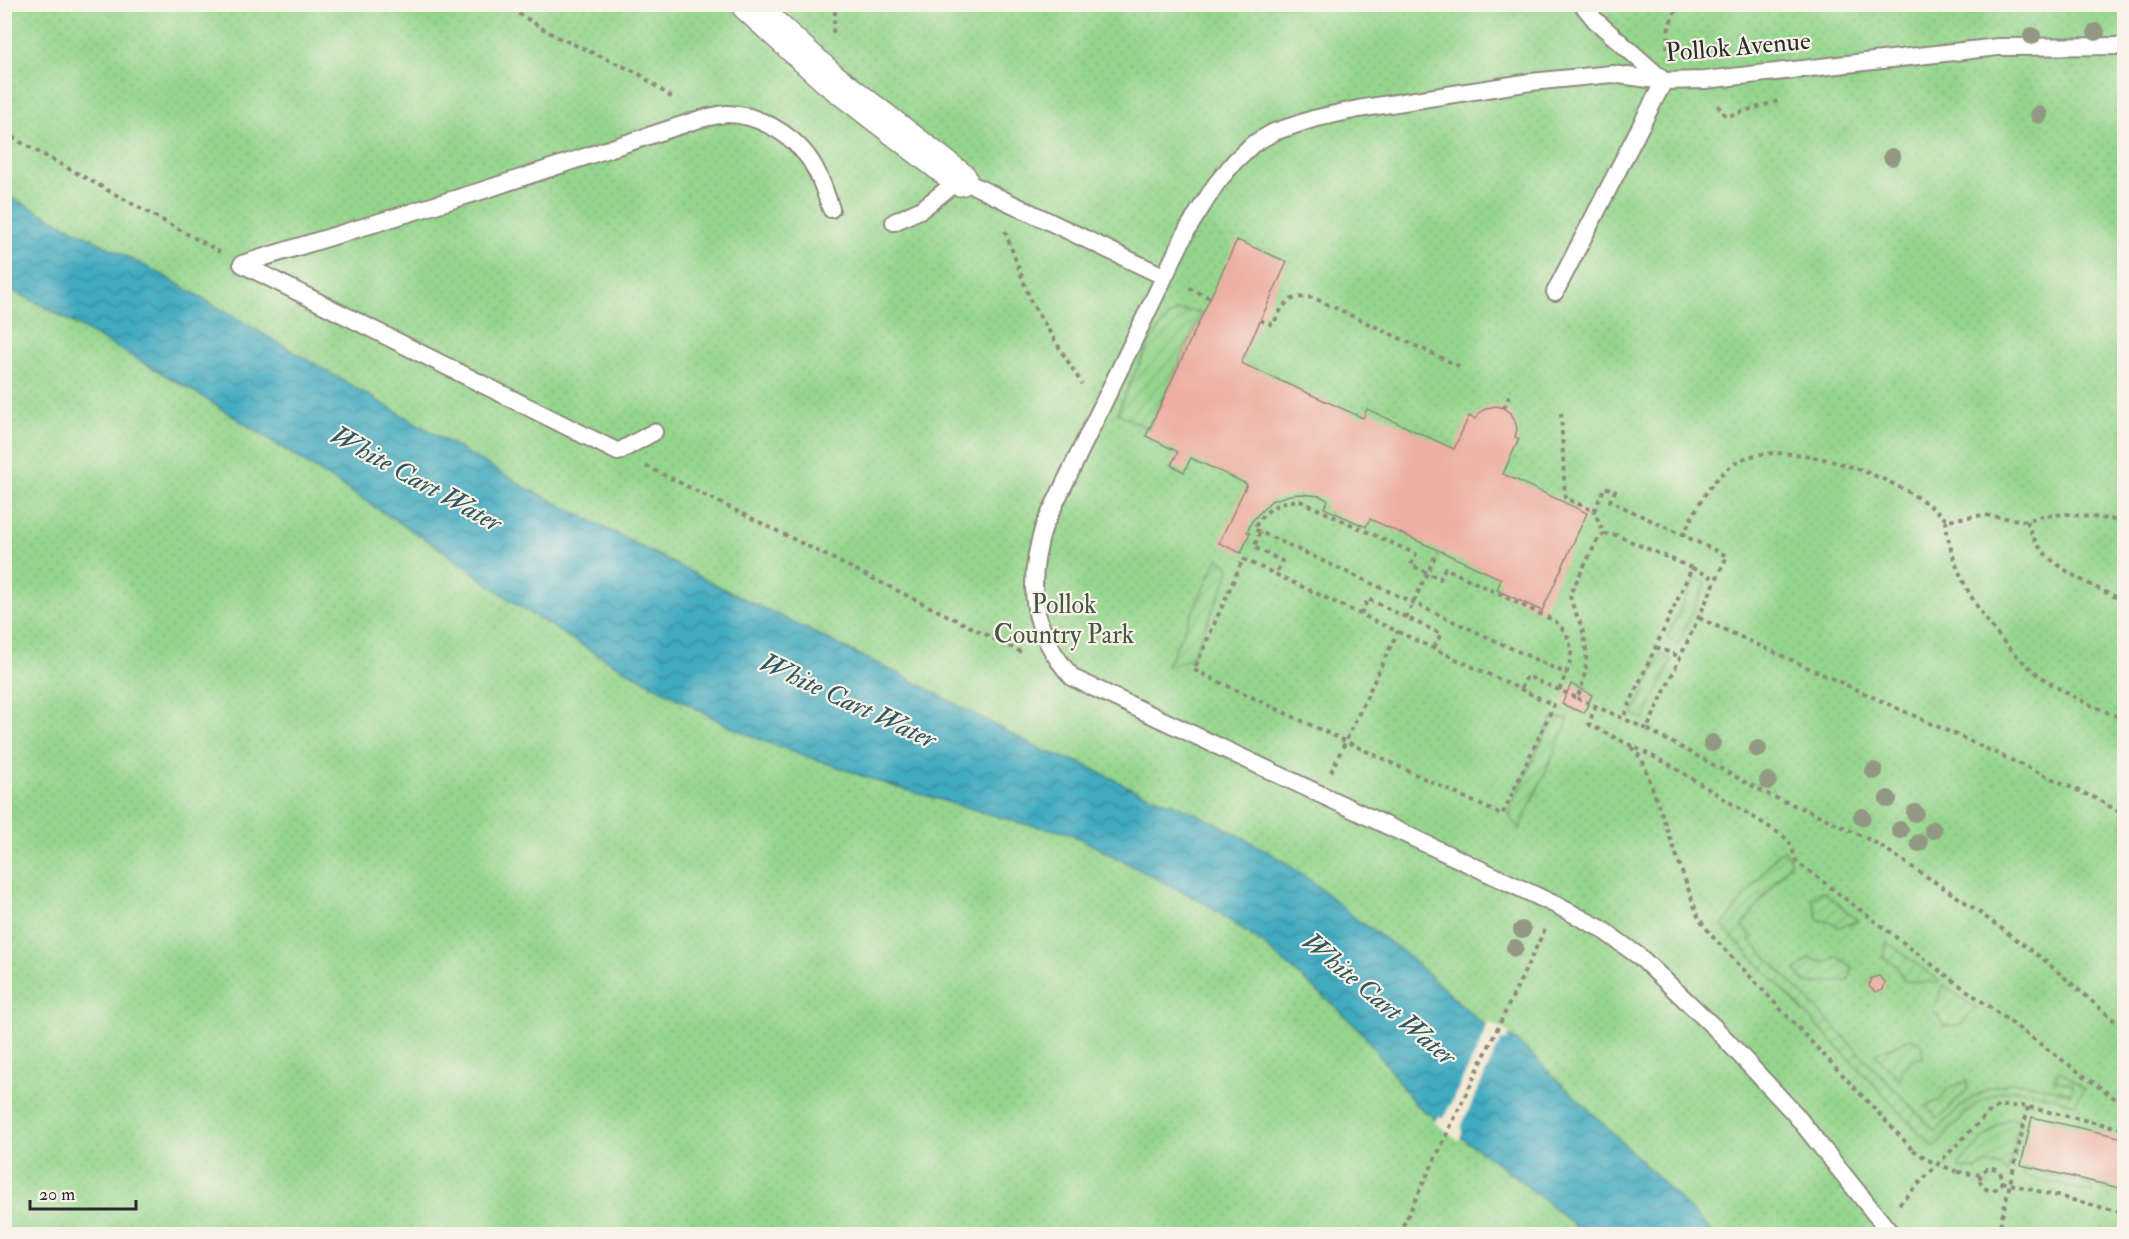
<svg xmlns="http://www.w3.org/2000/svg" width="2129" height="1239" font-family="'IM FELL Double Pica',serif">
	<style>
		.park { fill: url(#park-dots); stroke: #60805c; stroke-width: 1.5 }
		.garden { fill: url(#garden-furrows); stroke: #60805c; stroke-width: 1.5 }
		.water { fill: url(#water-waves); stroke: #366a76; stroke-width: 1.5 }
		.pier { fill: #f1e9d2 }
		.building { fill: #edafa3 }
		.lines { fill: none; stroke-linecap: round; stroke-linejoin: round }
		.service-casing { stroke: #8e8a7e; stroke-width: 20 }
		.minor-casing { stroke: #8e8a7e; stroke-width: 36 }
		.path { stroke: #8e8a7e; stroke-width: 4; stroke-dasharray: 4.5 4.5; stroke-linecap: butt }
		.service { stroke: #fff; stroke-width: 16 }
		.minor { stroke: #fff; stroke-width: 33 }
		.path-bridge { stroke: #8e8a7e; stroke-width: 4; stroke-dasharray: 4.5 4.5; stroke-linecap: butt }
		.tree { fill: #939884 }
		.labels { text-anchor: middle; dominant-baseline: central; stroke-width: 4.5; stroke-linejoin: round; paint-order: stroke }
		.street-label { font-size: 26px; fill: #2b2b2b; stroke: #f7f3e8 }
		.park-label { font-size: 26px; fill: #465644; stroke: #f7f3e8 }
		.water-label { font-size: 27px; font-style: italic; fill: #32575f; stroke: #f7f3e8 }
	</style>
	<defs>
		<pattern id="park-dots" width="8" height="8" patternUnits="userSpaceOnUse" patternTransform="scale(1.5)"><rect width="8" height="8" fill="#95d68d"/><path d="M2 2h.1M6 6h.1" fill="none" stroke="#81b87a" stroke-width="1.8" stroke-linecap="round"/></pattern>
		<pattern id="garden-furrows" width="10" height="10" patternUnits="userSpaceOnUse" patternTransform="scale(1.5)"><rect width="10" height="10" fill="#95d68d"/><path d="M-1 1l2-2M0 10L10 0M9 11l2-2" fill="none" stroke="#81b87a"/></pattern>
		<pattern id="water-waves" width="16" height="10" patternUnits="userSpaceOnUse" patternTransform="scale(1.5)"><rect width="16" height="10" fill="#40aac0"/><path d="M0 5q4-4 8 0t8 0" fill="none" stroke="#368b9c"/></pattern>
	</defs>
	<rect width="100%" height="100%" fill="#f7f3e8"/>
	<filter id="ink" filterUnits="userSpaceOnUse"><feTurbulence type="fractalNoise" baseFrequency=".0167" numOctaves="2"/><feDisplacementMap in="SourceGraphic" scale="12" xChannelSelector="R" yChannelSelector="G"/><feConvolveMatrix kernelMatrix="1 2 1 2 8 2 1 2 1" color-interpolation-filters="sRGB"/></filter>
	<filter id="wash" filterUnits="userSpaceOnUse"><feTurbulence type="fractalNoise" baseFrequency=".008" numOctaves="4" result="noise"/><feDisplacementMap in="SourceGraphic" scale="24" xChannelSelector="R" yChannelSelector="G"/><feGaussianBlur stdDeviation="1.35" result="paint"/><feColorMatrix in="noise" values="0 0 0 0 0 0 0 0 0 0 0 0 0 0 0 0 0 1.4 0 .05"/><feComposite in="paint" operator="in"/></filter>
	<g filter="url(#wash)">
		<rect width="100%" height="100%" fill="#f1e9d2"/>
		<path class="park" d="M5 5H2124V1234H5Z"/>
		<path class="garden" d="M1177 311H1194L1202 314 1149 429 1117 413C1130 386 1152 325 1177 311Z
			M1218 558 1227 564 1230 571 1191 659 1167 666Z
			M1695 578 1706 583 1678 644 1667 638Z
			M1661 654 1672 659 1644 720 1633 715Z
			M1557 718 1569 719 1519 830 1511 818 1509 811 1552 719Z
			M1784 851 1789 856 1790 863 1742 926 1753 937 1750 940 1935 1131C1944 1124 1953 1113 1963 1105 2002 1073 2025 1082 2070 1093L2073 1084 2053 1080 2059 1070 2084 1088 2075 1104C2056 1099 2035 1091 2015 1090 1980 1089 1956 1125 1934 1148L1722 926 1778 853Z
			M1822 891 1859 921 1838 927 1829 921 1818 920 1812 898Z
			M1887 942 1938 980V983L1904 981 1897 966 1883 957Z
			M1837 956 1853 968 1848 981 1807 984 1796 971 1810 958C1821 963 1828 964 1837 956Z
			M1943 985 1977 1009 1969 1013 1962 1025 1943 1026 1941 1019 1933 1011Z
			M1911 1038 1922 1045 1923 1057C1910 1060 1902 1067 1900 1080L1875 1054Z
			M1967 1081 1968 1089 1938 1119 1926 1106 1940 1100 1948 1088Z
			M2011 1118 2019 1119 2020 1121 2007 1174C2002 1164 1991 1163 1982 1165L1977 1170 1959 1168 1960 1163 1996 1126Z
			M2025 1168 2090 1185 2093 1193 2023 1176Z"/>
		<path class="water" d="M4 194 159 273 529 489 714 584 905 677 1042 750 1083 764 1135 790 1179 806 1222 826 1279 858 1314 883 1359 921 1402 951 1482 1023 1515 1039 1624 1144 1714 1234H1582L1573 1224 1512 1174 1415 1104 1364 1035 1338 1009 1263 944 1206 904 1069 833 1020 823 889 785 766 742 728 726 593 652 520 607 442 550 195 392 49 309 5 287Z"/>
		<path class="pier" d="M1488 1022 1510 1033 1507 1040H1501L1461 1127 1462 1134 1459 1140 1435 1123 1438 1116 1444 1117 1485 1034 1484 1031Z"/>
		<g id="blocks">
			<path class="building" d="M1237 240 1287 262 1241 363 1363 418 1367 409 1454 449 1469 416 1475 419 1480 412 1487 408 1496 406 1504 408 1511 413 1515 421 1517 429 1515 437 1519 439 1503 474 1587 513 1542 611 1497 590 1501 579 1370 519 1366 527 1324 508 1328 500 1320 496 1300 494 1290 495 1271 501 1252 521 1247 532 1250 533 1241 553 1219 543 1247 484 1191 458 1184 472 1171 465 1178 452 1146 436Z
				M1571 684 1592 695 1584 713 1562 704Z
				M1879 976 1885 982 1883 990 1875 992 1869 986 1871 978Z
				M2032 1117 2124 1138V1189L2021 1165Z"/>
		</g>
	</g>
	<g filter="url(#ink)">
		<use href="#blocks" fill-opacity="0" stroke="#8e8a7e" stroke-width="1.5"/>
		<g class="lines">
			<g class="service-casing">
				<path id="service" d="M894 222 922 209 960 179 1163 276
					M242 264 481 191 700 119C708 118 718 114 727 114 757 114 790 133 808 157 819 172 825 191 831 209
					M242 264 618 452 654 432
					M1555 292 1664 81 1595 20 1582 4
					M1891 1234 1795 1114 1715 1028 1640 957 1600 928 1556 905 1073 678C1030 631 1026 584 1044 526L1187 230 1216 184 1235 161 1253 144 1274 132 1313 119 1358 109 1531 82 1612 74 1664 81 1705 80 1998 47 2124 46"/>
			</g>
			<g class="minor-casing">
				<path id="minor" d="M748 4 829 78 960 179"/>
			</g>
			<path class="path" d="M503 4 555 36 638 73 675 100
				M833 33 836 4
				M1667 49 1669 25 1679 4
				M1718 105 1722 113 1728 116 1778 101
				M4 133 220 252
				M1005 231 1031 302 1082 384
				M1189 288 1210 298
				M1260 320 1273 325C1283 304 1288 294 1314 298L1463 368
				M1504 408 1511 391
				M1561 413 1565 498 1594 511 1605 487 1615 491 1610 501 1727 556 1647 729 1771 796 1814 813 1876 843 1965 902 2043 959 2124 1029
				M646 466 1023 653
				M1946 520C1949 579 2000 650 2050 683 2073 698 2099 709 2124 719
				M2027 521C2030 528 2032 536 2036 542 2052 569 2097 588 2124 601
				M1260 532 1254 547 1282 561 1276 574
				M1604 534 1616 535 1692 568 1623 718
				M1683 536C1695 510 1708 483 1732 465 1780 430 1910 480 1946 520L1984 515 2027 521 2042 516 2066 514 2124 521
				M1243 559 1554 705 1502 815 1194 670Z
				M1692 568 1716 579
				M1361 614 1368 599 1441 634 1434 648
				M1406 618 1437 552
				M1699 618 2099 800 2124 815
				M1656 647 1680 657
				M1521 689 1527 676 1577 698C1588 673 1589 651 1581 625 1577 615 1571 605 1570 594L1599 537 1604 534 1594 511
				M1559 690C1571 664 1580 643 1555 621L1445 568 1440 579 1411 565 1416 554 1300 501C1280 499 1263 511 1254 529L1567 674
				M1577 698 1647 729
				M1596 706 1589 723 1590 725 1670 765 1782 835 1789 841 1797 862 1947 976 2124 1105
				M1631 747 1642 759 1699 919 1714 938 1913 1150
				M1331 772 1398 631
				M1980 1179a11 11 0 1 1 22 0a11 11 0 1 1-22 0Z
				M1958 1172 1981 1175
				M2002 1182 2124 1213
				M1899 1204 1988 1113 1999 1106H2023L2124 1129
				M1399 1234 1546 927
				M1998 1234 2028 1107"/>
			<use href="#service" class="service"/>
			<use href="#minor" class="minor"/>
			<path class="path-bridge" d="M1913 1150 1932 1162 1958 1172"/>
		</g>
		<g class="tree">
			<circle cx="2096" cy="32" r="9"/>
			<circle cx="2032" cy="36" r="9"/>
			<circle cx="2039" cy="115" r="9"/>
			<circle cx="1892" cy="157" r="9"/>
			<circle cx="1712" cy="743" r="9"/>
			<circle cx="1758" cy="749" r="9"/>
			<circle cx="1874" cy="771" r="9"/>
			<circle cx="1768" cy="781" r="9"/>
			<circle cx="1888" cy="799" r="9"/>
			<circle cx="1915" cy="813" r="9"/>
			<circle cx="1862" cy="817" r="9"/>
			<circle cx="1900" cy="830" r="9"/>
			<circle cx="1933" cy="830" r="9"/>
			<circle cx="1919" cy="843" r="9"/>
			<circle cx="1522" cy="930" r="9"/>
			<circle cx="1515" cy="948" r="9"/>
		</g>
	</g>
	<g class="labels">
		<g class="street-label">
			<text transform="translate(1738 47) rotate(-5)">Pollok Avenue</text>
		</g>
		<g class="park-label">
			<text x="1064" y="605">Pollok<tspan x="1064" dy="30">Country Park</tspan></text>
		</g>
		<g class="water-label">
			<text transform="translate(416 479) rotate(29)">White Cart Water</text>
			<text transform="translate(848 701) rotate(25)">White Cart Water</text>
			<text transform="translate(1379 999) rotate(40)">White Cart Water</text>
		</g>
	</g>
	<rect width="2129" height="1239" fill="none" stroke="#f7f3e8" stroke-width="24"/>
	<path d="M30 1200v9h106v-9" fill="none" stroke="#2b2b2b" stroke-width="3"/>
	<text x="39" y="1200" font-size="18" fill="#2b2b2b" stroke="#f7f3e8" stroke-width="4.5" paint-order="stroke">20 m</text>
</svg>
